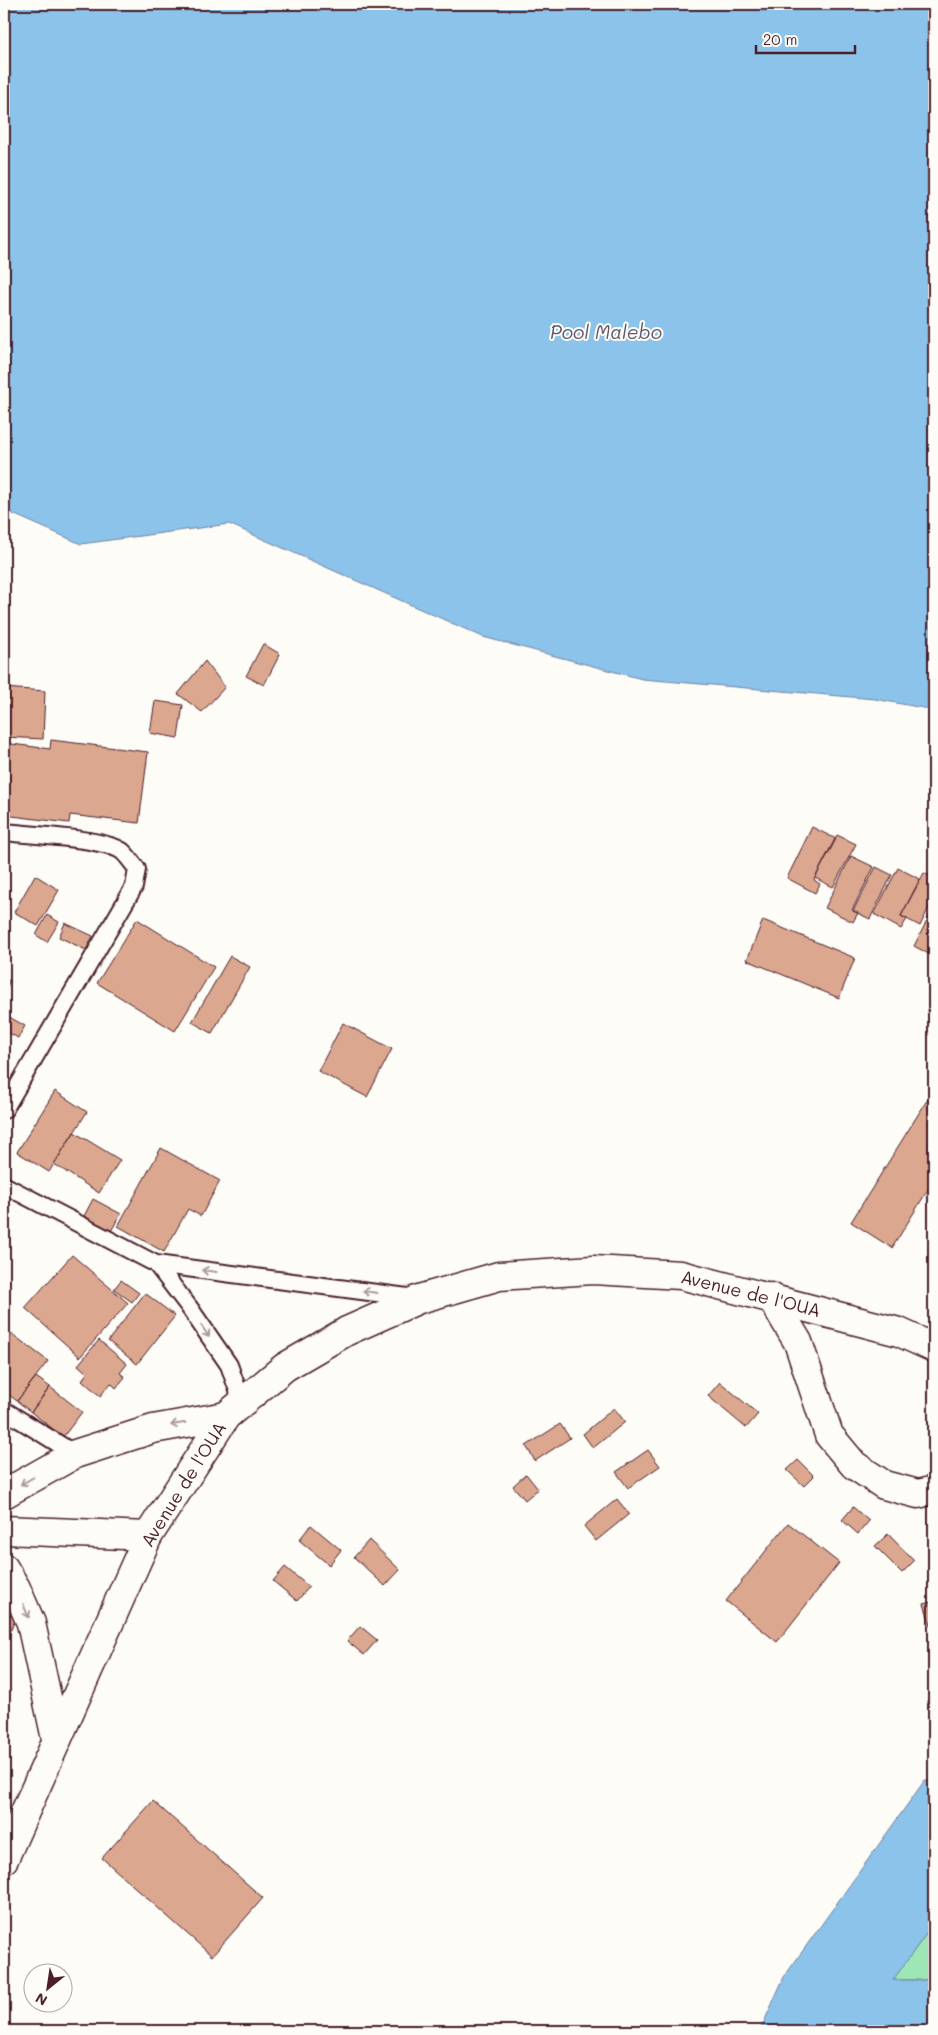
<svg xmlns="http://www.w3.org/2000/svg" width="938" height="2035" font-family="Mali,sans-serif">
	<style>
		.green { fill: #9de6b5; stroke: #748270 }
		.water { fill: #8cc3ea; stroke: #72819e }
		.building { fill: #dba78f; stroke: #4a1f2b }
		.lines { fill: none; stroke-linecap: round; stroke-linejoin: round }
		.lane-casing { stroke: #4a1f2b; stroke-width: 20 }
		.street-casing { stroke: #4a1f2b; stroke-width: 31 }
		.secondary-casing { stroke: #4a1f2b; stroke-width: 31 }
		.primary-casing { stroke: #4a1f2b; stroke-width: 31 }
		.lane { stroke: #fdfcf7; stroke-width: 16 }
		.street { stroke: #fdfcf7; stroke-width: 28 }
		.secondary { stroke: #fdfcf7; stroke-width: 28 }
		.primary { stroke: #fdfcf7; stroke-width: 28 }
		.oneway { stroke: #ac999b }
		.labels { text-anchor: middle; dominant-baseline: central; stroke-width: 4; stroke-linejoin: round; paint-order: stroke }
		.street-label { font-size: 18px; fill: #4a1f2b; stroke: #fdfcf7 }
		.water-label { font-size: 19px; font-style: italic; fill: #61586e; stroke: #fdfcf7 }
	</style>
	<rect width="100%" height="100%" fill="#fdfcf7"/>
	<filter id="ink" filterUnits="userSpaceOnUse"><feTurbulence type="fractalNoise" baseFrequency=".02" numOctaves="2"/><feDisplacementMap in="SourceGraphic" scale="10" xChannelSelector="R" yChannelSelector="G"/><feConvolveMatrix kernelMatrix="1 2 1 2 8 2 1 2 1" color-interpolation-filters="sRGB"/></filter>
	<g filter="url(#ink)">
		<path class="green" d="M934 1923V1980H892Z"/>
		<path class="water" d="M4 4H934V710L875 699 642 679 483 637 229 524 81 544 4 510Z
			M925 1780 934 1781V1923L893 1980H934V2031H760L784 1977Z"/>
		<path class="building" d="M263 644 280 654 264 685 246 676Z
			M205 661 225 687 202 712 178 694Z
			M4 688 45 691 43 739 4 737Z
			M155 701 183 705 178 738 150 733Z
			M51 740 148 752 139 823 70 815 69 823 4 815V743L50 749Z
			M812 827 836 839 814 880 820 884 815 893 787 878Z
			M837 835 856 844 833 887 815 878Z
			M851 856 874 867 852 910 858 913 853 922 825 908Z
			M876 867 892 875 870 919 853 911Z
			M898 868 920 879 901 916 907 919 901 929 874 914Z
			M924 873 934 878V897L920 926 901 916Z
			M35 875 59 890 38 926 14 912Z
			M934 907V957L914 946Z
			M47 915 59 922 47 942 36 935Z
			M137 919 214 967 175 1031 97 983Z
			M763 920 855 958 839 998 747 960Z
			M65 923 93 936 86 950 59 937Z
			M230 956 250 967 212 1033 192 1022Z
			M4 978 10 981 4 992Z
			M4 1014 25 1026 18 1038 4 1030Z
			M343 1023 392 1049 367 1097 318 1071Z
			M934 1089V1180L892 1248 851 1222Z
			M55 1091 87 1112 49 1172 17 1152Z
			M74 1132 120 1160 99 1193 54 1164Z
			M161 1148 220 1181 201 1216 188 1209 164 1252 118 1226Z
			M93 1199 121 1214 111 1231 84 1216Z
			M72 1255 128 1303 80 1357 25 1308Z
			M121 1280 139 1293 132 1302 114 1289Z
			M145 1293 175 1316 137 1364 108 1341Z
			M12 1334 48 1361 17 1401 4 1391V1345Z
			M99 1340 127 1364 120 1373 125 1377 116 1388 111 1383 100 1396 82 1380 87 1373 78 1365Z
			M36 1377 50 1387 31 1412 17 1401Z
			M720 1382 758 1414 746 1428 708 1396Z
			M50 1387 82 1412 63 1437 31 1412Z
			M614 1408 625 1422 593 1448 583 1434Z
			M560 1424 570 1438 535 1461 526 1446Z
			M648 1450 660 1466 628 1488 616 1472Z
			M798 1460 814 1476 804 1486 787 1470Z
			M526 1474 538 1489 525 1500 513 1486Z
			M617 1499 629 1514 596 1541 584 1526Z
			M853 1507 869 1521 858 1534 842 1520Z
			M788 1523 839 1563 777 1642 726 1601Z
			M311 1525 341 1550 329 1565 299 1540Z
			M888 1534 914 1561 902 1573 875 1546Z
			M369 1540 400 1570 385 1586 354 1557Z
			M285 1567 309 1587 297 1601 273 1581Z
			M934 1601V1625L931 1626 924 1604Z
			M4 1612 16 1618 10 1632 4 1629Z
			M360 1626 377 1640 364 1655 347 1641Z
			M153 1801 263 1898 212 1956 102 1858Z"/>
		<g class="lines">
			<g class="lane-casing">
				<path id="lane" d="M4 832C30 835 102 838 122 851 128 856 132 863 137 869L134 887 4 1110
					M4 1185 156 1264 415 1298
					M156 1264 189 1307 229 1365 242 1402
					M4 1410 75 1454"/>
			</g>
			<g class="street-casing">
				<path id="street" d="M771 1297 798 1342 829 1435 854 1465 884 1485 918 1494 934 1490"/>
			</g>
			<g class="secondary-casing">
				<path id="secondary" d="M4 1530 148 1536"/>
			</g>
			<g class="primary-casing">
				<path id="primary" d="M4 1494 75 1454 153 1429 226 1416
					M4 1568 16 1588 31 1623 56 1739
					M4 1859 148 1536 226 1416 285 1367 347 1331 419 1299 499 1276 593 1270 681 1275 899 1332 934 1348"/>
			</g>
			<use href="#lane" class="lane"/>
			<use href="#street" class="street"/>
			<use href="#secondary" class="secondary"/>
			<use href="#primary" class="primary"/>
		</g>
		<defs><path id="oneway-shaft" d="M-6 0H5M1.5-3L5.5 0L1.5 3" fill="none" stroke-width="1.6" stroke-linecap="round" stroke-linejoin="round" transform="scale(1.25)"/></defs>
		<g class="oneway">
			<use href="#oneway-shaft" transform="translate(209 1271) rotate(-172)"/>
			<use href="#oneway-shaft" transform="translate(370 1292) rotate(-172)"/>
			<use href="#oneway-shaft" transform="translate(205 1331) rotate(56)"/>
			<use href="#oneway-shaft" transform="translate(178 1424) rotate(170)"/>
			<use href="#oneway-shaft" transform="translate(27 1481) rotate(150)"/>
			<use href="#oneway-shaft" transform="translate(26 1611) rotate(68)"/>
		</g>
	</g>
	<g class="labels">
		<g class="street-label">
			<text transform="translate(751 1293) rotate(14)">Avenue de l'OUA</text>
			<text transform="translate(183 1484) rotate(-58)">Avenue de l'OUA</text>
		</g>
		<g class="water-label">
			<text x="606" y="331">Pool Malebo</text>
		</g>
	</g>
	<rect width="938" height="2035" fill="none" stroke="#fdfcf7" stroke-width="20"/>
	<rect x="10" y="10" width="918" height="2015" fill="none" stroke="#4a1f2b" stroke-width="2" filter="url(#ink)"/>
	<g transform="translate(48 1988) rotate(210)"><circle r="24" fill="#fdfcf7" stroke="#b5a4a5"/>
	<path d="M0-4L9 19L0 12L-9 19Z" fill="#4a1f2b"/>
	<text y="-8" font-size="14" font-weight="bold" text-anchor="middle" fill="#4a1f2b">N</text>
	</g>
	<path d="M756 45v8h99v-8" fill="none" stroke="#4a1f2b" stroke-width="2.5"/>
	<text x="763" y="45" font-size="15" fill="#4a1f2b" stroke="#fdfcf7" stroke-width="4" paint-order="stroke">20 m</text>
</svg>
